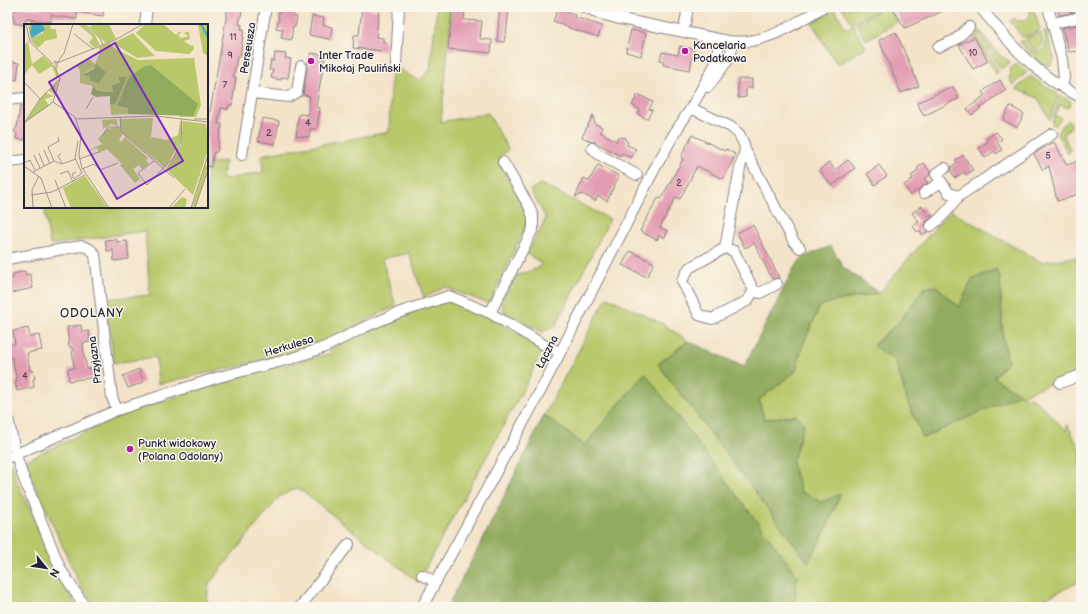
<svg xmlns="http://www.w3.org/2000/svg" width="1088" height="614" font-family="'Balsamiq Sans',sans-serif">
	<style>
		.green { fill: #b8c86a; stroke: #6d7552; fill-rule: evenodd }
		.forest { fill: #92ac5e; stroke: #5a674c }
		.building { fill: #e39db2 }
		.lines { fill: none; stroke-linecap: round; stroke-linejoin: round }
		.minor-casing { stroke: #8a8282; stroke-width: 12 }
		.minor { stroke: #fff; stroke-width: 10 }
		.poi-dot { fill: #b5179e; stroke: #fbf7ec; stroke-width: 1.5 }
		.labels { text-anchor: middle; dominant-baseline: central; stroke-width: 3; stroke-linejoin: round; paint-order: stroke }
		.number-label { font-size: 9px; fill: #524159 }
		.poi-label { font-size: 11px; fill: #22223b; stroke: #fbf7ec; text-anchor: start }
		.street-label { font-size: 11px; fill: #22223b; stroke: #fbf7ec }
		.neighbourhood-label { font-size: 12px; letter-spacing: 1px; fill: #22223b; stroke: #fbf7ec }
		.inset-river { fill: none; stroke: #44aac4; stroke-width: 2 }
		.inset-road { fill: none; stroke: #9f9690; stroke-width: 1 }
		.view { fill: #7b2cbf; fill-opacity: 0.15; stroke: #7b2cbf; stroke-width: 2 }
		.inset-edge { fill: none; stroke: #22223b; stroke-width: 2 }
	</style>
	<rect width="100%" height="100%" fill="#fbf7ec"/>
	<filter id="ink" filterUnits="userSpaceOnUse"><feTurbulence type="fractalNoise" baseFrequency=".025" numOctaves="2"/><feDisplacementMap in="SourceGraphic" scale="8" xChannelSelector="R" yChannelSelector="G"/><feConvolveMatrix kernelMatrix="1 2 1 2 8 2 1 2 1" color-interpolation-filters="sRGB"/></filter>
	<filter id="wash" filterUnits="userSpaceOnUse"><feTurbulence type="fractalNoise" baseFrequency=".012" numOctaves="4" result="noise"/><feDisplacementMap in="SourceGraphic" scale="16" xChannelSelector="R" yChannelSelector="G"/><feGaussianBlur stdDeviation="0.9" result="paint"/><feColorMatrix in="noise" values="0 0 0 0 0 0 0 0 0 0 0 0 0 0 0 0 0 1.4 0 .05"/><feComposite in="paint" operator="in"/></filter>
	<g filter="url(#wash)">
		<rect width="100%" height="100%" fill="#f3e3c8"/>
		<path class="green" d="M437 7H452L441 122 488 113 508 149 499 159 504 172 527 216 525 228 489 304 445 287 424 298 409 253 382 259 396 306 313 347 248 364 158 384 156 357 114 363 105 299 150 295 145 231 50 245 44 207H207V164L225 161 222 180 263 172 261 155 389 132 391 64 419 81 430 70Z
			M842 7H882L852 24Z
			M884 7H888L897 22 866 40 856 24Z
			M835 10 846 29 853 25 866 47 837 65 812 23Z
			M1030 11H1034L1040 29 1039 31 1024 37H1022L1010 21 1014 18 1018 21C1025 21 1030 18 1030 11Z
			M975 25 999 54 1002 57 1011 62 1001 69 974 26Z
			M972 27 999 71 996 74 970 29Z
			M1045 30 1047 31 1054 59 1051 65 1047 66 1038 61 1020 43V41H1023C1026 44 1029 49 1032 51 1039 55 1046 49 1046 42 1046 39 1045 36 1044 32Z
			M1039 33H1041L1043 43C1041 48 1039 50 1034 50L1026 41V38Z
			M1015 64 1021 66 1027 72 1013 85 1009 79 1011 68Z
			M1030 76 1058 94V95L1050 120 1038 98 1016 89Z
			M1060 96H1061L1071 101V103L1068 108 1060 105 1055 116 1060 117 1061 119 1054 126 1052 123Z
			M1067 121H1069L1071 123V126L1068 130 1063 134 1070 149 1068 154 1057 132Z
			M541 184 610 219 555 327 542 332 504 312 501 301 515 276 539 268 541 263 527 254 546 218 530 190Z
			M951 211 1041 262 1076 257 1081 281V372L1021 395 1026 398 1030 397C1044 406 1055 419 1066 431L1067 423 1081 453V581L1042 600 1034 607H794L645 373 585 445 544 416 607 297 663 324 688 341 658 364 808 561 825 532 840 495 821 502 801 492 792 463 804 424 796 415 764 419 759 400 796 371 802 347 820 306 832 302 879 293 940 222ZM996 269 1000 277 1003 337 1008 362 994 377 909 406 895 360 873 345 900 321 924 288 936 286 959 307 972 280Z
			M449 300 479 311 543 349 524 388 418 582 298 488 280 496 209 584 206 607H96L82 589 24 461 131 411 245 375 332 353 329 349 392 319Z
			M12 463 15 477 64 586 78 607H7V465Z"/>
		<path class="forest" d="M831 246 843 267 879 293 832 302 820 306 802 347 796 371 759 400 764 419 796 415 804 424 792 463 801 492 821 502 840 494 825 532 808 562 658 364 688 341 744 367 795 266 804 257Z
			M996 269 1000 277 1003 337 1008 362 993 377 1020 394 923 438 909 406 895 360 873 346 900 321 924 288 936 286 959 307 972 280Z
			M645 373 797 575 795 607H447L484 537 544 415 585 445Z"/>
		<g id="blocks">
			<path class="building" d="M16 7 41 9 39 7H104L103 16 77 12V19L54 16 51 14V22L28 19 26 18 25 25 14 23V17L12 14 15 11Z
				M228 7H243L239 24 242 25 241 29H244L240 57H237L235 68 233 77H236L232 105H229L228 109 221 108 218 124H222L217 152H214L211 167 207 166V118H209Z
				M452 7H465L464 20 482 21 480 39 492 40 491 53 448 49Z
				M500 7 509 8 506 36H505L504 42 497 41Z
				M559 7 575 15 574 17 602 26 598 37 572 29 553 21Z
				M892 7H952L905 28Z
				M1057 7H1072L1074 12 1059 15Z
				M287 8 289 11 293 12V16L297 17 295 27 293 26 291 40 281 38 283 29 276 28 279 19 278 16 280 9 284 10Z
				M362 8 379 10 376 37 383 38V42H385L384 51 353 48 354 35H359Z
				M312 16 324 18 323 25 332 27 330 39 309 35Z
				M1081 24V32H1077L1079 51 1069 52 1062 28Z
				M631 30 646 33 641 56 626 52Z
				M896 32 919 86 901 93 879 40Z
				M974 37 988 61 973 69 959 45Z
				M680 46 694 49 690 70 663 65 664 61 660 60 662 52 678 55Z
				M275 53 286 54 285 58 291 59 288 78 282 77 281 80 271 78 273 70H269L271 60 274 61Z
				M311 53 325 55 316 107 320 108 317 129H310L309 137 296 136 299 114 308 115 310 96 303 95 308 60H309V58H310Z
				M8 61 19 63 17 80 7 78Z
				M738 79H752V88H746V97L738 98Z
				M1000 80 1006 90 992 99H993L981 108 979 107 980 109 972 115 967 109 985 95 983 92 986 89Z
				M953 87 959 98 924 116 917 103 946 89 947 90Z
				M638 94 653 102 649 109 652 110 647 119 638 114 640 110 632 105Z
				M1010 106 1024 114 1017 127 1003 120Z
				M20 107H25V140L16 139 17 134 14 131 17 127Z
				M593 115 595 124 602 127 600 132 616 141 618 137 621 138 625 137 626 141 628 142 627 145 636 149 631 158 622 153 621 156 595 142H592L582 137Z
				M262 118 279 121 275 144 258 141Z
				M996 132 1002 139 997 142 1002 150 996 154 994 151 985 158 979 148 988 142 986 139Z
				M692 135 725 151 726 149 735 154 734 158 723 179 697 166 680 199 676 197 660 227 668 231 664 238 659 235 657 240 640 231 658 198 661 199 683 159 681 157Z
				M1054 142 1067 165 1081 160V193L1069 197V198L1057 201 1049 166 1043 170 1034 154Z
				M963 155 973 170 966 175 964 172 955 178 951 171V167L957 162 955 160Z
				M848 160 855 168 832 186 819 170 829 162 835 170Z
				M924 163 930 172V175L924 179 928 183 911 195 904 185 913 179 911 176 918 171 917 168Z
				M598 165 619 176 607 201 598 196 595 201 583 194 575 197 584 178 589 181Z
				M879 165 887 176 875 185 867 174Z
				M922 206 928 216 931 214 933 216 925 223V227L928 231 922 235 920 230 917 232 913 226 919 222 912 213Z
				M753 225 779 277 777 278 772 279 754 243 745 248 737 233Z
				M116 239 117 242 127 241 129 259 114 261 113 250 107 251 105 240Z
				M630 251 654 263 647 277 622 265Z
				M25 271 26 275 30 274 33 288 7 294V279L13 278V274Z
				M81 325 82 332 89 331 90 342 83 343 84 358H85L87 369 94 368 95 377 69 381 68 369 74 368 72 347H69L67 327Z
				M28 328 30 337 39 335 42 350 27 353 30 371 33 370 35 379H33L34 387 17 391 15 382 17 381 12 357H10L8 345 15 344 13 331Z
				M139 369 144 382 128 388 123 376Z"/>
		</g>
	</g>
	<g filter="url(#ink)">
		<use href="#blocks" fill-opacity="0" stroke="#8a8282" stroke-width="1"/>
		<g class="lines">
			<g class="minor-casing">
				<path id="minor" d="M584 7 601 14 616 18 728 41C764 46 793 25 823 7
					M980 7C1010 44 1037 77 1081 97
					M1048 7 1062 59 1064 78 1062 87
					M1052 23 1078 18 1081 13
					M685 24 688 7
					M145 25 147 7
					M938 47 955 40 969 27
					M396 65 399 7
					M708 87 728 60 731 53 733 42
					M253 93 288 97 297 92 301 66
					M7 100 25 98
					M691 108 731 127 739 134 744 144 745 150 740 168 725 248 734 251 754 291
					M592 148 598 154 637 175
					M745 150 794 242 800 248
					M242 155 266 7
					M10 162 25 160
					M945 168 936 174 949 193 959 196 1052 134
					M924 193 941 182
					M931 226C942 218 951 207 959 196
					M725 248 689 268 682 281 699 315 712 319 747 301 754 291 760 293 777 284
					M7 259 81 246C88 247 92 249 95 255L112 397 117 410
					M490 313 533 229V217L529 206 503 162
					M1060 383 1081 375
					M7 414 16 455 22 474 61 570 85 607
					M7 458 117 410 219 377 290 359 325 347 365 327 398 313 449 296 490 313 546 346 560 352
					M422 575 436 582
					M300 607 349 544
					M422 607 541 390 654 170 674 134 691 108 716 63 717 58 719 40"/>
			</g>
			<use href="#minor" class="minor"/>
		</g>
	</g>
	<g class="poi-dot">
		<circle cx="685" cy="51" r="4"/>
		<circle cx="311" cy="61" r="4"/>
		<circle cx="130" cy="449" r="4"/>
	</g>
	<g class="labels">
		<g class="number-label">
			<text x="233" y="37">11</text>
			<text x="973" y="53">10</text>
			<text x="230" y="55">9</text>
			<text x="225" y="85">7</text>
			<text x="308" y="123">4</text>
			<text x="269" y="133">2</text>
			<text x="1048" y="156">5</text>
			<text x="679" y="183">2</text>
			<text x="25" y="376">4</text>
		</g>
		<g class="poi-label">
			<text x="693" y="45">Kancelaria<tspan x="693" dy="13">Podatkowa</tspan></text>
			<text x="319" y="55">Inter Trade<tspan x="319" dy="13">Mikołaj Pauliński</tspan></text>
			<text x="138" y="443">Punkt widokowy<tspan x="138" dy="13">(Polana Odolany)</tspan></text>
		</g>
		<g class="street-label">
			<text transform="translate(248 48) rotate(-81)">Perseusza</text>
			<text transform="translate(289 346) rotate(-17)">Herkulesa</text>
			<text transform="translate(547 352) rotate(-63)">Łączna</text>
			<text transform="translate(95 360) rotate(-97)">Przyjazna</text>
		</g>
		<g class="neighbourhood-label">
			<text x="92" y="313">ODOLANY</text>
		</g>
	</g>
	<g transform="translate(24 24)">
		<rect width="184" height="184" fill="#f3e3c8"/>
		<path d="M4 0H8V14L19 9 18 0H26L27 5H32L33 14 21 17 14 24 7 17ZM54 0 60 1 71 11 76 21 70 23 65 19 69 13ZM62 0 66 3 69 0H85L92 15 82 19ZM121 0H139L152 11 155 8H158L154 11 157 14 165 12 159 9 165 8 166 15 160 17 167 22 169 21 170 25 165 30 132 27 112 9ZM174 0H184V32L179 29ZM109 9 124 25 131 32 113 34 89 19ZM4 17 8 40 19 32 29 41 34 50 33 55 28 42 15 50 8 41 0 51V22ZM87 18 86 20 92 25 114 36 170 34 177 81 172 93H155L157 90 127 41 122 42 93 82 104 84V90L87 91 86 80 91 81 99 53 88 68 74 67 69 62 56 59V46L53 43 64 34 71 40 76 28 75 24 70 25ZM69 44 82 48 71 58 66 57V52L60 50ZM34 58 30 71 25 66 22 69 30 72 21 75 25 82 2 97 19 71ZM129 94 127 113 143 116 154 111 156 97H158L157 117 141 144 97 108 96 95ZM93 95 94 102 87 100 79 105 78 96ZM159 97 182 100 184 113V126L169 171 142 145 157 121ZM95 103 98 111 95 115 97 118 101 113 124 134 122 136 125 140 118 145 115 141 109 145 116 155 111 159 96 141 98 140 83 125 75 129 73 124 61 128 78 120 74 115 83 105ZM181 141 184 142 180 157 171 184H168ZM61 152 84 184H47L39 164ZM158 173 163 175 161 184H147Z" fill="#b8c86a" fill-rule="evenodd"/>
		<path d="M72 40 82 48 75 59 66 57V52L59 51 71 44ZM127 41 174 80 169 92 104 90V84L93 82 105 53 121 42ZM94 53H103L91 81 86 80V72L72 73 67 70 69 62 74 67 89 68 88 62 96 58Z" fill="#92ac5e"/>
		<path d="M8 0H18L21 6 8 14 6 9Z" fill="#44aac4"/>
		<path class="inset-river" d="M177 0 184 13"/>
		<path class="inset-road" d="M2 0 6 18 29 40M60 0 76 14 79 21M50 10 69 25M33 39 91 16 119 0M33 39 40 29 49 0M32 41 30 37 33 38V45M0 58 16 75M29 78 51 93 57 111 55 131 58 144 85 184M62 85 69 73M96 93 97 108 150 154M52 95 131 92 184 98M170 95H184M1 98 16 75 36 55M0 99 29 78 36 55 30 41M79 111 84 103H96M20 126 26 140M15 129 20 142M37 129 34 132 38 139M10 131 16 144M55 135 75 128M30 137 24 123 35 117 34 113M130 137 114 149 123 161 150 133 157 118 158 95M0 139 6 136 11 146M0 142 17 154 28 184M58 145 70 140 76 146 94 139M9 148 30 137 38 140 52 135M52 148 48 150 50 155 58 149 51 134 54 117M36 150 44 147 49 158M31 156 42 184M7 171 28 168 61 151M9 184 8 166 15 152M145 184 161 165M167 184 184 131M171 184 184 146"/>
		<path class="view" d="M91 19 159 137 93 175 25 58Z"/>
		<rect width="184" height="184" class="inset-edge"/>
	</g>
	<rect width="1088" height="614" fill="none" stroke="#fbf7ec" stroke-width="24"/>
	<g transform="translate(46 568) rotate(120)" stroke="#fbf7ec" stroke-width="3" paint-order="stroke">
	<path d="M0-3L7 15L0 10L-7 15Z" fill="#22223b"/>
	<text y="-6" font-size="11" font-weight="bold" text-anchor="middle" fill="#22223b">N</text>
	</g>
</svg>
